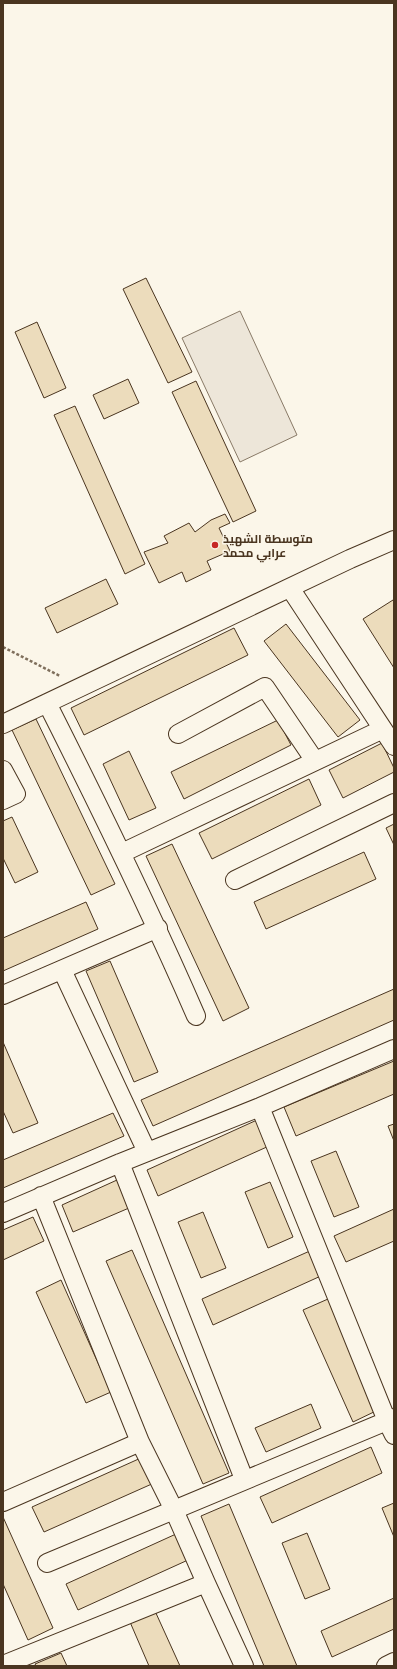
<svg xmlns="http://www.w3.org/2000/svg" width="397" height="1669" font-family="Inter,Cairo,sans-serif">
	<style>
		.green { fill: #ede6d9; stroke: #887966 }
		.building { fill: #ecdcbc; stroke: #4a3520 }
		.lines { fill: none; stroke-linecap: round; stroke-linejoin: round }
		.minor-casing { stroke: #4a3520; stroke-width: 20 }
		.path { stroke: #7f6f5c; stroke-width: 2.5; stroke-dasharray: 3 2; stroke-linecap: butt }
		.minor { stroke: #fbf6e9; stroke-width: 18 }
		.poi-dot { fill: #c62828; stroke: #fbf6e9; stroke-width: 1.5 }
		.labels { text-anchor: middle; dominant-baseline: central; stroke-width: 3; stroke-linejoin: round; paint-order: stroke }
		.poi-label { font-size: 12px; font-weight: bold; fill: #4a3520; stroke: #fbf6e9; text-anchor: start }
	</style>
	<rect width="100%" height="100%" fill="#fbf6e9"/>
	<path class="green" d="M240 311 297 435 240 462 182 338Z"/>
	<path class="building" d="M146 278 192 372 168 383 123 289Z
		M37 322 66 388 44 398 15 332Z
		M128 379 139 403 104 419 93 395Z
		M196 381 256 511 233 522 172 392Z
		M75 406 145 564 125 574 54 415Z
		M225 514 230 523 219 528 230 551 207 561 211 570 186 582 182 572 159 583 144 552 168 543 164 536 189 523 195 532 211 520Z
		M106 579 118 604 57 633 45 608Z
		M393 600 394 602V668L363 619Z
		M286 624 360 720 338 737 264 641Z
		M234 628 248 655 84 735 71 708Z
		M36 719 115 884 91 895 12 730Z
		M278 720 291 745 184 799 171 772Z
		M382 743 394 768V772L343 798 329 770Z
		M129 751 156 808 129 820 103 764Z
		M309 779 321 805 212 859 199 833Z
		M12 817 38 872 15 883 3 858V821Z
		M394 824V845L386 828Z
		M172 844 249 1008 223 1021 146 856Z
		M364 852 376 879 266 929 254 902Z
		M86 902 98 929 3 971V938Z
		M110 961 158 1072 134 1082 86 971Z
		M394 989V1020L153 1126 141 1100Z
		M3 1042 38 1123 13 1133 3 1111Z
		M394 1061V1094L296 1136 284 1107Z
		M113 1113 124 1136 3 1188V1160Z
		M257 1120 269 1146 158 1196 147 1170Z
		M394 1124V1141L388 1126Z
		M336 1151 359 1207 334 1217 311 1161Z
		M117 1180 129 1208 73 1232 62 1205Z
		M270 1182 293 1237 268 1248 245 1192Z
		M394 1209V1241L346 1262 334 1236Z
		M203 1212 226 1268 201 1278 178 1222Z
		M33 1217 44 1241 3 1260V1230Z
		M132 1250 229 1473 203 1484 106 1261Z
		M312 1250 323 1275 213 1325 202 1299Z
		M61 1280 111 1392 86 1403 36 1292Z
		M328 1299 378 1410 353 1422 303 1310Z
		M311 1404 321 1428 266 1452 255 1428Z
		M371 1447 382 1473 272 1523 260 1497Z
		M143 1457 154 1483 44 1532 32 1507Z
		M394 1503V1537L382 1508Z
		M229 1504 297 1666H264L201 1516Z
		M3 1517 53 1628 28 1640 3 1584Z
		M307 1533 330 1589 305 1599 282 1543Z
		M176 1534 188 1560 78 1610 66 1584Z
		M394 1598V1629L332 1657 321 1631Z
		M155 1611 180 1666H149L130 1622Z
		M61 1653 67 1666H36L35 1664Z"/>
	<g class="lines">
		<g class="minor-casing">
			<path id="minor" d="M290 588 394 746
				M47 703C99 806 150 910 196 1016
				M3 724 350 559 394 540
				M178 734 265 687 315 761
				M3 770 16 794 3 800
				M122 853 383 729
				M235 880 394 803
				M62 970 147 1152
				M3 995 158 928
				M260 1107 387 1421 394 1435
				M120 1163 244 1479
				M41 1196 140 1442 174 1510 206 1583 244 1666
				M3 1213 120 1163 260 1107 394 1049
				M3 1502 140 1442
				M47 1563 394 1418
				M3 1665 206 1583
				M386 1666 394 1662"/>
		</g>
		<path class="path" d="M3 647 60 676"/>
		<use href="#minor" class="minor"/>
	</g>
	<circle class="poi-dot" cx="215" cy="545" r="4"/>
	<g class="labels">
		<g class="poi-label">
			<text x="223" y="538">متوسطة الشهيذ<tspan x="223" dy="14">عرابي محمد</tspan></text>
		</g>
	</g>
	<rect width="397" height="1669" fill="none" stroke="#4a3520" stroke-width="8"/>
</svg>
